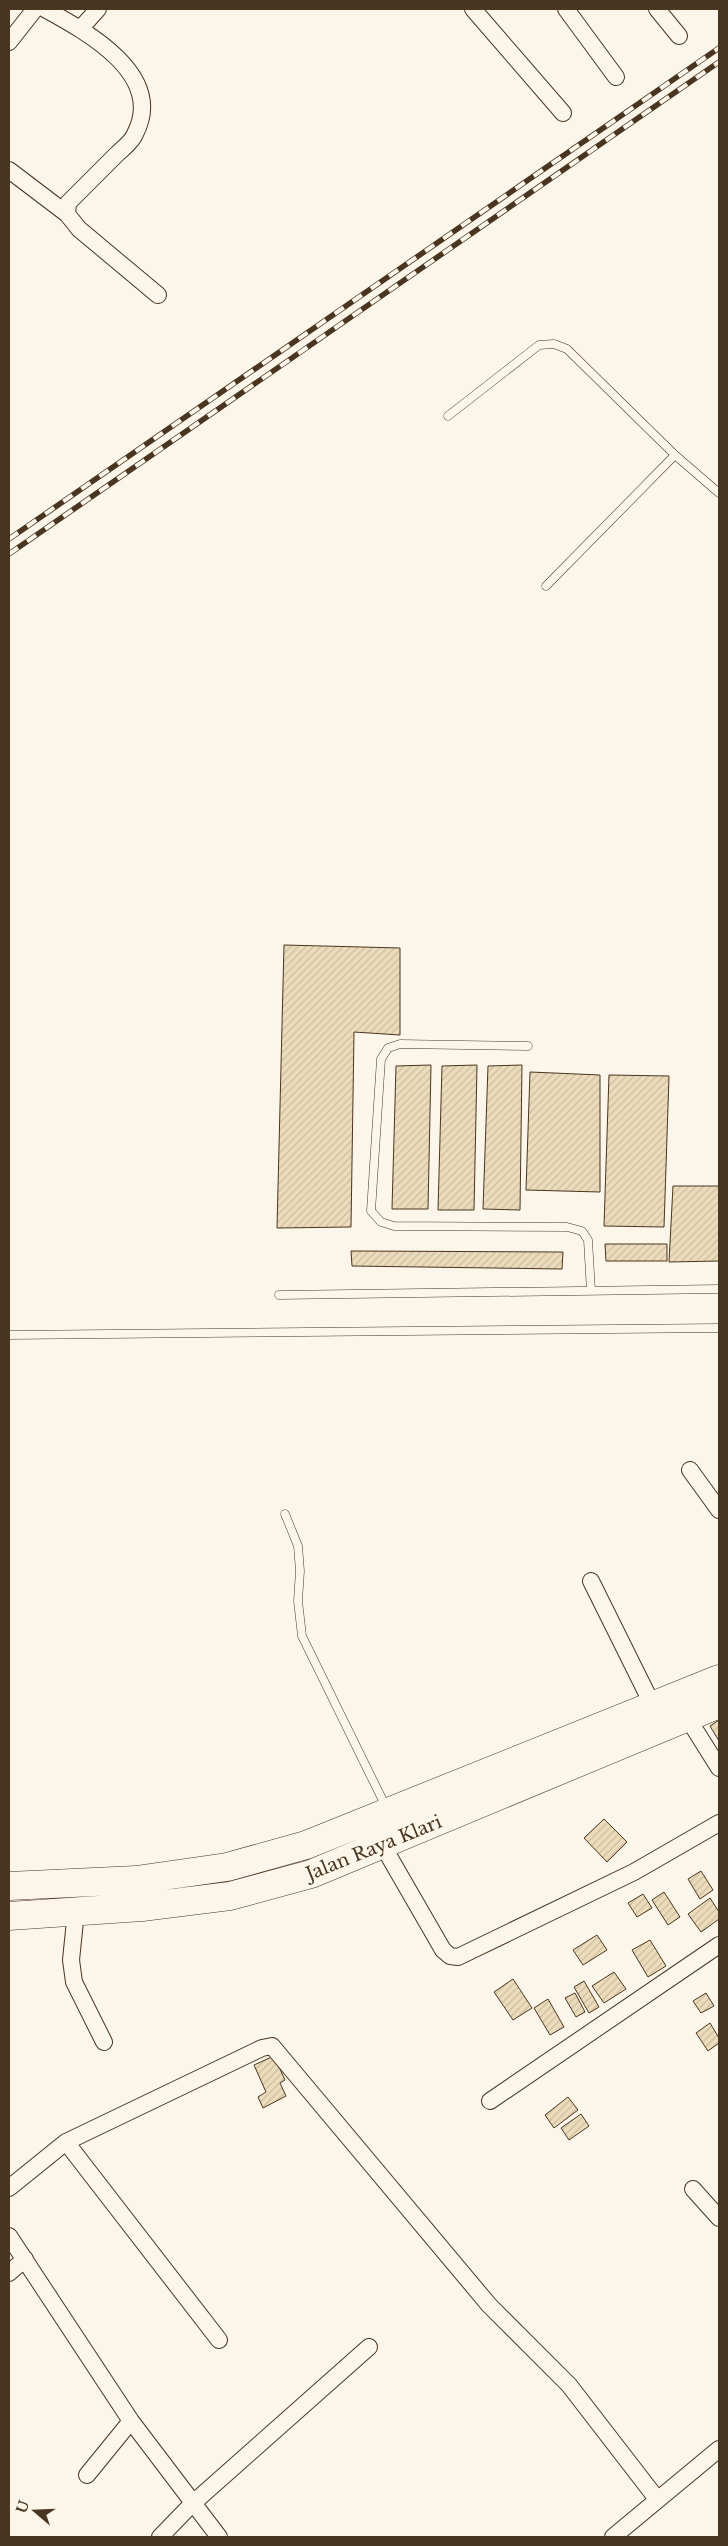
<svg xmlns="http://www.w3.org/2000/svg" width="728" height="2546" font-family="'Libre Baskerville',serif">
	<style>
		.building { fill: url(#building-hatch); stroke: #4a3520 }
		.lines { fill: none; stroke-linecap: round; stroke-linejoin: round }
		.service-casing { stroke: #4a3520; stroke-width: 9 }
		.minor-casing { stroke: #4a3520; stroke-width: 18 }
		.trunk-casing { stroke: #4a3520; stroke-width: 29 }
		.service { stroke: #fbf6e9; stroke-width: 8 }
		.minor { stroke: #fbf6e9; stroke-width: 16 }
		.trunk { stroke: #fbf6e9; stroke-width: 28 }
		.rail-casing { stroke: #4a3520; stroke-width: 5.5 }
		.rail { stroke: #fbf6e9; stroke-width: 4; stroke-dasharray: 11; stroke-linecap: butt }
		.labels { text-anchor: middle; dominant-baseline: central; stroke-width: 4; stroke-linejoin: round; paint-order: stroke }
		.street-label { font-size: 18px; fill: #4a3520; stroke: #fbf6e9 }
	</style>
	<defs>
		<pattern id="building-hatch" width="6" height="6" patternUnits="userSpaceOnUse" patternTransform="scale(1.25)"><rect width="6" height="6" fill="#ecdcbc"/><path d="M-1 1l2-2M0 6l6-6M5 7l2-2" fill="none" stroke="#ccbda1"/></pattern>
	</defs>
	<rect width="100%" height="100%" fill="#fbf6e9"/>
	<path class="building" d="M284 945 400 948V1035L354 1032 351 1227 277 1228Z
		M431 1065 428 1209H392L396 1066Z
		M477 1065 474 1210H438L442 1066Z
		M522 1065 520 1210 483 1209 488 1066Z
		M530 1072 600 1075V1192L526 1190Z
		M609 1075 669 1076 664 1227 604 1226Z
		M673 1186H719V1261L669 1262Z
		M605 1244H667V1261H606Z
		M351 1251 563 1252 562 1269 352 1266Z
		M719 1720V1741L710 1726Z
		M604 1819 627 1842 607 1862 584 1838Z
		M701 1871 713 1890 700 1899 688 1879Z
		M664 1892 680 1917 668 1925 652 1900Z
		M643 1894 652 1908 637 1917 628 1903Z
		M710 1898 719 1912V1919L701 1932 688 1914Z
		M597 1935 607 1950 583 1965 573 1950Z
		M650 1940 666 1966 648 1977 632 1950Z
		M614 1972 626 1989 604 2003 592 1986Z
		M513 1979 532 2008 513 2020 494 1992Z
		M584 1981 599 2007 589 2013 574 1987Z
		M575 1993 585 2012 576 2017 565 1998Z
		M706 1993 714 2006 701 2013 693 2001Z
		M548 1999 564 2027 550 2035 534 2008Z
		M710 2023 719 2038V2043L708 2051 696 2033Z
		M274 2056 285 2080 280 2083 286 2096 263 2108 258 2097 266 2092 254 2065Z
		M568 2097 578 2110 554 2128 545 2115Z
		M581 2114 589 2126 569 2140 561 2128Z"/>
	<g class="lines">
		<g class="service-casing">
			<path id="service" d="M448 416 539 345 554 344 567 349 675 455 719 493
				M546 586 675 455
				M528 1046 400 1044 388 1048 381 1059 371 1211 381 1222 394 1226 567 1227 582 1231 588 1240 591 1291
				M279 1295 719 1289
				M9 1335 719 1328
				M285 1514 298 1546 300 1571 298 1601 302 1636 386 1807"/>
		</g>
		<g class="minor-casing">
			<path id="minor" d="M45 9C87 32 166 75 135 134 132 142 123 148 117 154 101 170 84 187 68 203L67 214
				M473 9 563 113
				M566 9 616 77
				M657 9 679 36
				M80 29 98 9
				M9 42 35 9
				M9 170 67 214 79 229 158 295
				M690 1470 719 1510
				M591 1581 653 1706
				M687 1717 719 1768
				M383 1846 443 1950 450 1956 458 1957 634 1872 719 1823
				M76 1911 71 1960 74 1982 104 2042
				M490 2101 719 1945
				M66 2142 219 2340
				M9 2188 66 2142 262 2048 272 2046 489 2305 569 2385 657 2499
				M693 2189 719 2218
				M9 2236 131 2421 219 2537
				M9 2273 25 2259
				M87 2475 131 2421
				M160 2537 192 2504 369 2347
				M613 2537 719 2449"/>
		</g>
		<g class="trunk-casing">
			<path id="trunk" d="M9 1886 136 1880 227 1867 306 1845 719 1679
				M9 1916 142 1907 230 1896 311 1874 719 1704"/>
		</g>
		<use href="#service" class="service"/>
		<use href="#minor" class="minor"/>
		<use href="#trunk" class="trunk"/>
		<g class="rail-casing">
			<path id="rail" d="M9 539 719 48
				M9 554 719 62"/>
		</g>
		<use href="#rail" class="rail"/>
	</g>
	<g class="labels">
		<g class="street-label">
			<text transform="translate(374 1848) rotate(-22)">Jalan Raya Klari</text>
		</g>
	</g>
	<rect width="728" height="2546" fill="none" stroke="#4a3520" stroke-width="20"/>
	<g transform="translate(35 2511) rotate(289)" stroke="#fbf6e9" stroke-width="4" paint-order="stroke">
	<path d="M0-4L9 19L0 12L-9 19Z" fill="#4a3520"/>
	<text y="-8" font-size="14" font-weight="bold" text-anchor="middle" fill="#4a3520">U</text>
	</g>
</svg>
